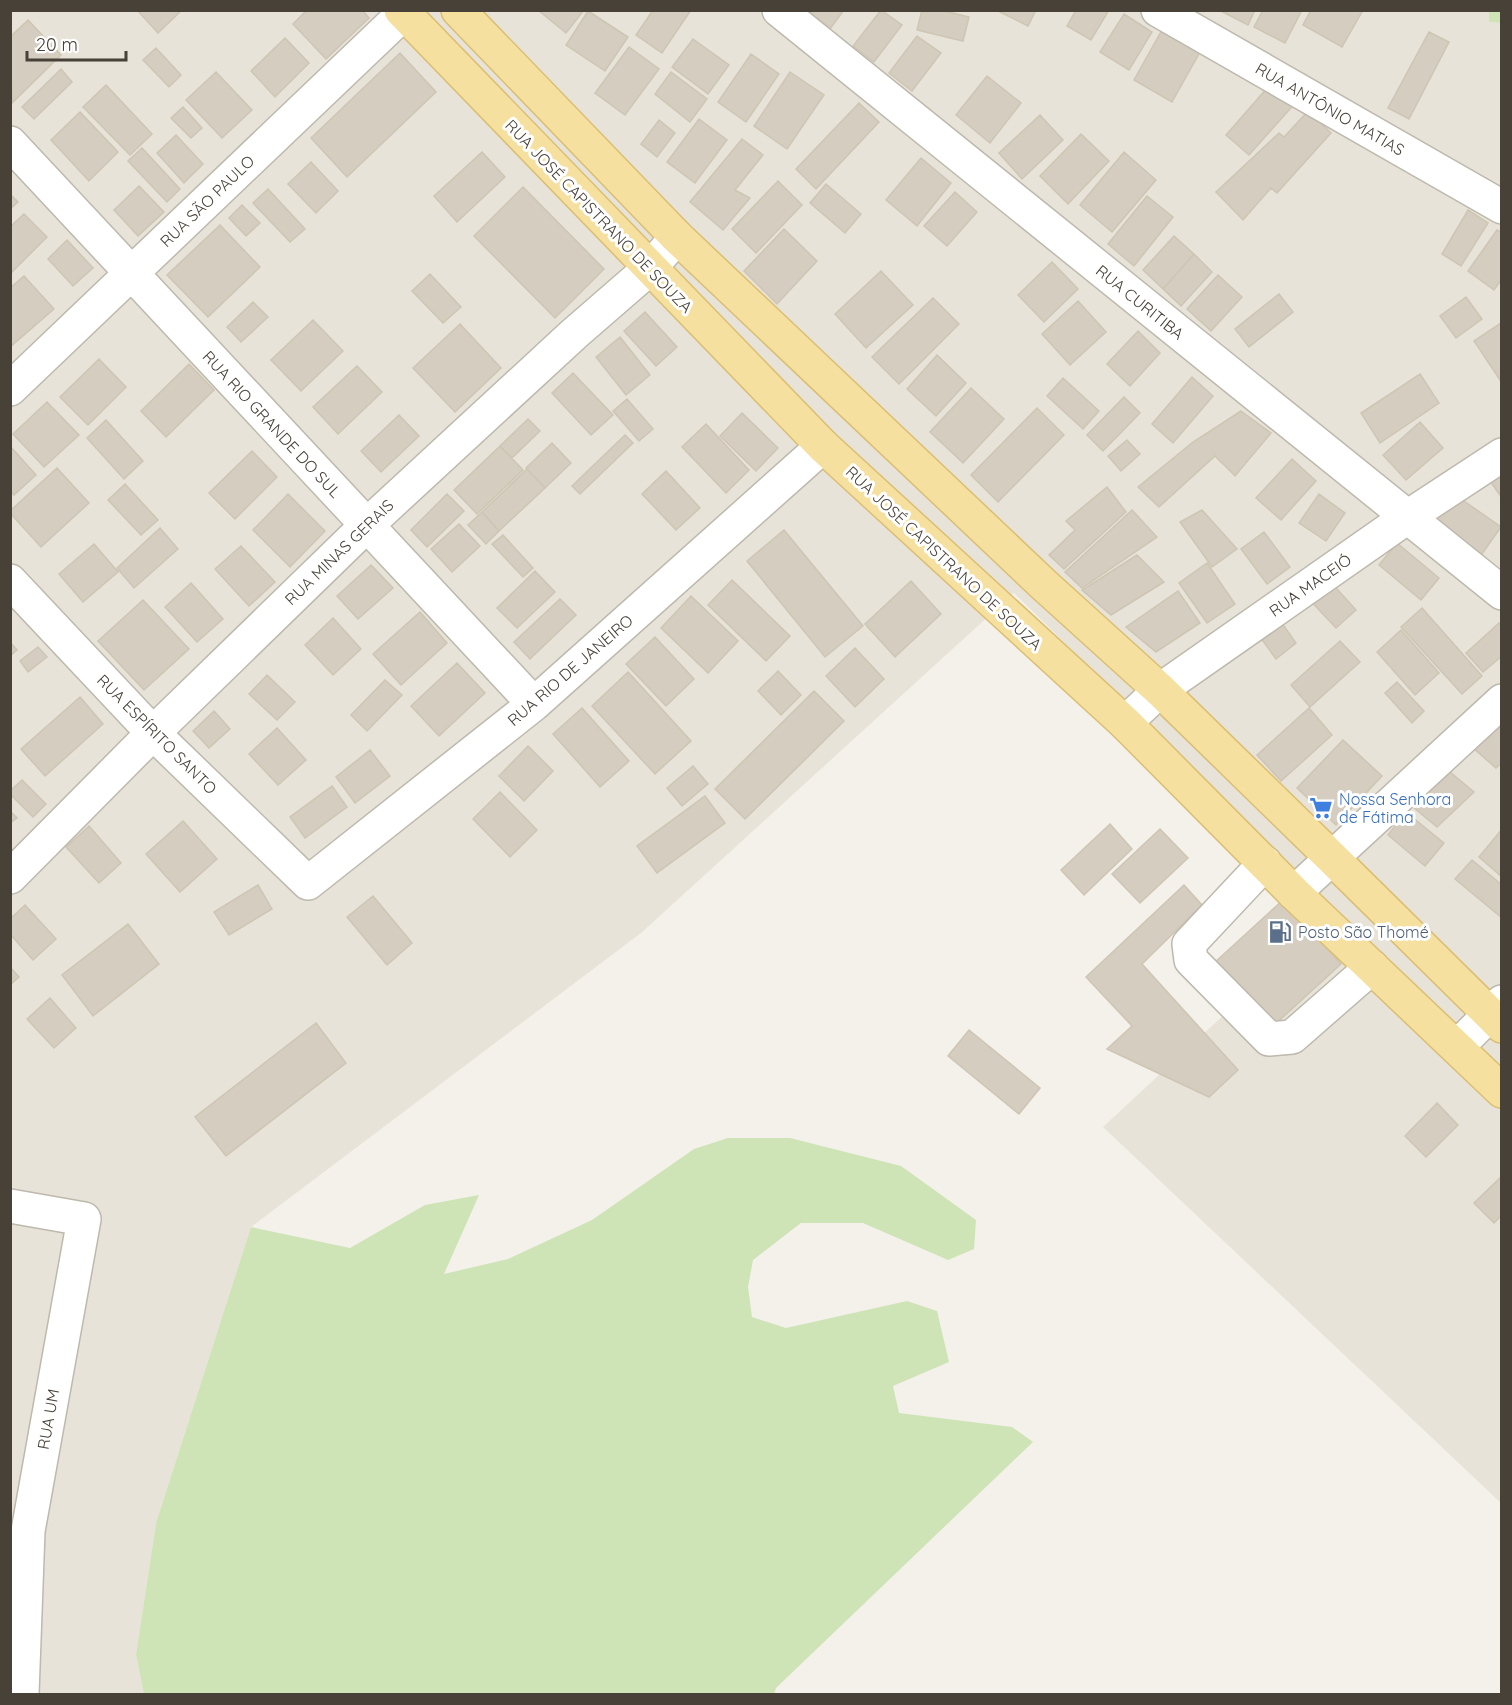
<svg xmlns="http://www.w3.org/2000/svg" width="1512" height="1705" font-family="Quicksand,sans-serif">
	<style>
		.residential { fill: #e7e3d8 }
		.green { fill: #cee4b6 }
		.building { fill: #d4cdc0; stroke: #cec5b3; stroke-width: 1.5 }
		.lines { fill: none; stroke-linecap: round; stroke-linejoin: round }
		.minor-casing { stroke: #beb9ad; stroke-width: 36 }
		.major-casing { stroke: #dbbe70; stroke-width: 36 }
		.minor { stroke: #fff; stroke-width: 33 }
		.major { stroke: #f6e0a0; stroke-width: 33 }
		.labels { text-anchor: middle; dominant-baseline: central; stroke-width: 6; stroke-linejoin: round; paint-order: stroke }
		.street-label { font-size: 16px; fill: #474138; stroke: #fff }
		.shop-label { font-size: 16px; fill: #366cbe; stroke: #fff; text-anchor: start }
		.service-label { font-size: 16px; fill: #4e5e75; stroke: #fff; text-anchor: start }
	</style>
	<rect width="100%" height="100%" fill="#f3f1ea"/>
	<path class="residential" d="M11 11H1489L1490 22 1502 23 1501 1503 1103 1127 1337 910 1014 593 641 933 251 1227 156 1523 136 1655 144 1694H11Z"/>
	<path class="green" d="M1489 11H1501V23L1489 22Z
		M728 1138H790L901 1166 976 1220 974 1249 948 1260 863 1223H801L753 1260 748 1287 752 1317 786 1328 907 1301 937 1311 949 1362 893 1386 899 1413 1012 1427 1033 1442 776 1688 774 1694H144L136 1655 156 1523 251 1227 350 1248 425 1205 479 1195 444 1274 508 1259 592 1220 694 1149Z"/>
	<path class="building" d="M137 10H182L158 33Z
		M307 10H362L369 18 326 59 293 24Z
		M538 10H584L566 33Z
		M653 10H691L662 53 636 35Z
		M807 10H844L830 29Z
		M881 10 902 25 874 62 853 46Z
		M922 10H941L969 17 963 41 917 30Z
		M996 10H1036L1028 26Z
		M1076 10H1109L1091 40 1067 26Z
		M1219 10H1255L1248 25Z
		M1263 10H1302L1285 43 1254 27Z
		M1311 10H1363L1342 47 1303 25Z
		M588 11 628 37 605 71 566 45Z
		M1124 14 1152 32 1129 70 1100 52Z
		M28 20 61 55 12 103 10 37Z
		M1162 30 1200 52 1172 102 1134 80Z
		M1429 32 1449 42 1409 119 1388 108Z
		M917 36 941 53 912 91 889 73Z
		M285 38 309 63 275 97 251 71Z
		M693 39 729 65 708 94 672 67Z
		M629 47 659 69 625 115 595 93Z
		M156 48 181 75 169 87 143 60Z
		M400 53 436 92 347 177 311 138Z
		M751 54 779 74 746 122 718 102Z
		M61 69 72 82 34 119 22 107Z
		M216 72 252 110 222 138 186 100Z
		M671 72 707 99 690 122 655 94Z
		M790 72 824 95 787 149 754 126Z
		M987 76 1021 103 990 143 956 115Z
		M1274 80 1297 101 1249 155 1226 135Z
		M106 85 152 134 130 155 83 107Z
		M859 103 879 122 816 189 796 169Z
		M183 107 202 128 191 138 171 118Z
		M1308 111 1331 133 1277 193 1271 188 1243 220 1216 192 1279 133 1284 137Z
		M80 112 118 152 89 181 51 140Z
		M1040 115 1063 140 1022 179 999 153Z
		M699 119 727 140 695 183 667 162Z
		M659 120 675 133 657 157 641 144Z
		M1081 134 1109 161 1068 204 1040 176Z
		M176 135 203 164 184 183 157 153Z
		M742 139 763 155 735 190 750 198 723 230 690 202Z
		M142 148 180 189 167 202 128 161Z
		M482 152 505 177 457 222 434 196Z
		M1124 152 1156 180 1112 232 1080 205Z
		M921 158 951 183 917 226 886 200Z
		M311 162 338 191 316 213 288 184Z
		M778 181 802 205 756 253 732 229Z
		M826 184 861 214 845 233 810 203Z
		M139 186 164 212 138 236 114 210Z
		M523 187 604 269 555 318 474 236Z
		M268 189 305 229 290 242 253 203Z
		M955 192 977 212 947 246 924 226Z
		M10 194 18 202 10 209Z
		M1147 196 1173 217 1134 266 1108 244Z
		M242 205 260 223 246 236 229 218Z
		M1468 210 1488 223 1461 266 1442 254Z
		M24 214 47 237 10 274V227Z
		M220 225 260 267 208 317 167 275Z
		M784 229 817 261 777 304 744 271Z
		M1497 230 1502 233V279L1494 290 1468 271Z
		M1174 236 1194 254 1163 289 1143 270Z
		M67 240 93 268 73 286 48 259Z
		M1194 254 1212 272 1181 306 1163 289Z
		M1052 262 1078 289 1044 322 1018 295Z
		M881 271 913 305 866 348 835 314Z
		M430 274 461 307 443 323 412 291Z
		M1218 275 1242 297 1211 331 1187 309Z
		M24 276 54 309 10 347V288Z
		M1279 294 1293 312 1249 347 1235 329Z
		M1466 297 1482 319 1456 338 1440 316Z
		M933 298 959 324 899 384 872 357Z
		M1078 301 1106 332 1070 365 1042 334Z
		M253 302 268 317 241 342 227 327Z
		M645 312 677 347 656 366 624 331Z
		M313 320 343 351 301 391 271 360Z
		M1501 323 1502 324V383L1474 341Z
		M460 324 501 368 455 412 413 368Z
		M1138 331 1160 353 1130 386 1107 364Z
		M620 337 650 375 626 395 596 357Z
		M937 355 966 383 936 416 907 389Z
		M99 359 126 387 88 425 60 397Z
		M189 364 214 390 166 437 141 411Z
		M357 366 382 392 338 434 313 407Z
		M573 373 613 415 591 435 552 393Z
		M1420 374 1439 403 1380 443 1361 413Z
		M1192 377 1213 396 1173 443 1152 424Z
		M1063 378 1099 411 1083 429 1047 396Z
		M971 388 1004 419 963 463 930 432Z
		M1124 397 1140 413 1103 451 1087 435Z
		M627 399 653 429 639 441 613 411Z
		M47 402 79 435 44 467 13 434Z
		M1037 408 1064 435 998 502 971 475Z
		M1241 411 1271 433 1235 476 1215 456 1159 507 1138 487 1193 442Z
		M742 413 778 448 756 471 720 436Z
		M399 415 419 436 381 472 361 451Z
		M528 419 540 431 512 458 500 446Z
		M106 420 143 461 124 479 87 438Z
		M1420 422 1443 448 1406 480 1383 455Z
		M706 424 749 470 726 493 682 447Z
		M625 435 633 443 580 494 572 486Z
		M1127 440 1140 454 1121 471 1108 456Z
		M552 443 571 463 545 488 526 468Z
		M10 446 36 475 14 495 10 491Z
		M500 446 523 470 477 514 454 490Z
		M252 451 277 477 235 519 209 493Z
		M1292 459 1316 481 1281 520 1256 498Z
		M57 468 89 503 41 547 10 513V511Z
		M527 469 545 488 499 531 482 512Z
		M1502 470V498L1488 478Z
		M666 471 700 508 676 530 642 494Z
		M125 484 158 520 141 535 108 500Z
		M1107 487 1126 512 1064 569 1049 555 1075 530 1066 521Z
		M288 494 325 531 290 567 253 530Z
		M447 494 464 511 427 547 411 530Z
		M1319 494 1345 513 1326 541 1299 523Z
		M1454 494 1501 527 1482 554 1435 521Z
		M1132 510 1157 537 1082 588 1065 572Z
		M1202 510 1237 549 1212 567 1180 522Z
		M482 512 499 531 486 544 468 525Z
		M459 524 480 546 452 572 431 549Z
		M160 528 178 549 134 588 117 568Z
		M784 530 863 626 825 657 747 561Z
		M1264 532 1290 567 1267 584 1241 549Z
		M503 535 533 568 523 577 492 544Z
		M1397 543 1439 578 1421 600 1379 565Z
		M94 544 118 572 83 602 59 574Z
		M241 546 275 582 249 606 215 569Z
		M1137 555 1164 582 1111 615 1082 590Z
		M1207 563 1235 604 1207 623 1179 583Z
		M371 565 393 588 358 619 337 596Z
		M535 571 555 592 517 628 497 608Z
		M1327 578 1356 610 1336 628 1303 593Z
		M732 580 790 636 766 661 708 605Z
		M911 581 941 614 895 657 865 624Z
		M191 583 223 619 197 642 165 607Z
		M1178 591 1200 623 1156 652 1126 627Z
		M691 596 738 641 708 673 661 628Z
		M560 599 576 615 530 659 514 642Z
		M143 600 189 649 144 690 98 641Z
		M1422 608 1482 676 1462 694 1401 627Z
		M420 612 447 643 401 685 373 654Z
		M1274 612 1296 643 1276 659 1253 627Z
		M333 618 361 649 333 675 305 645Z
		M1499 623 1502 626V656L1483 672 1466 653Z
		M1401 630 1439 673 1415 695 1377 652Z
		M655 637 694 679 666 706 626 664Z
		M1340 641 1360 662 1310 707 1291 685Z
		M10 642 17 650 10 656Z
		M38 647 47 657 28 672 20 661Z
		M855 648 884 679 855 707 826 676Z
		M457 663 485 693 439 736 411 706Z
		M778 671 801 695 781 715 758 691Z
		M628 672 691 741 655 774 592 706Z
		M267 675 295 702 277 720 249 694Z
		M385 680 402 695 367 731 351 715Z
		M1397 682 1424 711 1412 723 1385 693Z
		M814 691 844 721 745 819 715 789Z
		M80 697 103 724 45 776 21 749Z
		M582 708 629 761 600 787 553 734Z
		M1309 708 1332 735 1281 781 1257 755Z
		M214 711 230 729 209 748 193 731Z
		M1502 711V763L1496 768 1465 741Z
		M277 728 306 760 278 785 249 754Z
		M1343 740 1382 776 1336 825 1297 788Z
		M528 746 553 771 524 801 499 776Z
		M370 750 390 776 355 803 336 777Z
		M1438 762 1474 792 1437 827 1401 797Z
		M693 766 708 784 682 806 667 788Z
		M22 780 46 804 33 817 10 794V791Z
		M332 786 347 807 305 838 290 817Z
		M500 792 537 830 510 857 473 819Z
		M705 796 725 823 657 873 637 846Z
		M10 811 17 818 10 823Z
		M1406 812 1444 843 1425 866 1388 835Z
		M183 821 217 859 180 892 146 854Z
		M1110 824 1132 849 1084 895 1061 870Z
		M89 826 121 863 99 883 66 847Z
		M1160 829 1188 858 1140 903 1112 874Z
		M1502 829V877L1479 857Z
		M1472 860 1502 885V918L1455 879Z
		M258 885 272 909 229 935 214 912Z
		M1184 885 1202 905 1142 964 1238 1070 1209 1097 1107 1049 1132 1026 1086 977Z
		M373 896 412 943 387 965 347 917Z
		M1283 900 1341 964 1271 1028 1213 964Z
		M25 905 56 939 33 960 10 934V919Z
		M128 924 159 964 93 1016 62 975Z
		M10 967 19 977 10 985Z
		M50 998 76 1028 54 1048 27 1019Z
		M316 1023 346 1063 226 1156 195 1117Z
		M969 1030 1040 1088 1019 1114 948 1056Z
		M1437 1103 1458 1125 1426 1157 1405 1136Z
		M1502 1176V1215L1494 1223 1474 1203Z"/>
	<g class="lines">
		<g class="minor-casing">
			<path id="minor" d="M779 10 1502 593
				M1158 10 1502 207
				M10 143 534 704
				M10 389 404 13
				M10 581 153 733 308 883 534 704 823 446
				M1125 723 1160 690 1406 518 1502 455
				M1265 863 1189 944 1191 960 1269 1039 1292 1037 1372 967
				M10 877 153 733 367 525 574 334 650 268 677 237
				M1294 893 1502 701
				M1457 1047 1502 1002
				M10 1206 84 1219 28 1531 22 1694"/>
		</g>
		<g class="major-casing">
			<path id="major" d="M401 10 823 446 1125 723 1294 893 1502 1091
				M458 10 677 237 1043 584 1160 690 1331 857 1502 1026"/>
		</g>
		<use href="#minor" class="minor"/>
		<use href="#major" class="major"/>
	</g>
	<defs>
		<g id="supermarket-bare" transform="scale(1.8)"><path d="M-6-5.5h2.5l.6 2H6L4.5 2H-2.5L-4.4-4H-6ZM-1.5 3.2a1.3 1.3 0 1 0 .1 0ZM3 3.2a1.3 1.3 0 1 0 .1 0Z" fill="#3f7fe0" stroke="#fff" stroke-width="2.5" paint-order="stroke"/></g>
		<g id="fuel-bare" transform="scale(1.8)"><path d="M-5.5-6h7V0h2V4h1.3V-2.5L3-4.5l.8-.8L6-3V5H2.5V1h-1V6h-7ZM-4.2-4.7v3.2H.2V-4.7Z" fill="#5c6f8a" stroke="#fff" stroke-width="2.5" paint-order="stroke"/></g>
	</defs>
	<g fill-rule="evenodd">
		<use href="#supermarket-bare" x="1321" y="808"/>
		<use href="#fuel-bare" x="1280" y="932"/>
	</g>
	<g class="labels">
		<g class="street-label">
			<text transform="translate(1330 109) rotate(30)">RUA ANTÔNIO MATIAS</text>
			<text transform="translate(207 201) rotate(-44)">RUA SÃO PAULO</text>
			<text transform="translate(599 216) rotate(46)">RUA JOSÉ CAPISTRANO DE SOUZA</text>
			<text transform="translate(1140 302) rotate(39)">RUA CURITIBA</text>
			<text transform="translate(272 424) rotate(47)">RUA RIO GRANDE DO SUL</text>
			<text transform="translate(339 552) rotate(-44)">RUA MINAS GERAIS</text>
			<text transform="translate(944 558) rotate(43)">RUA JOSÉ CAPISTRANO DE SOUZA</text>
			<text transform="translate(1310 585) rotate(-35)">RUA MACEIÓ</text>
			<text transform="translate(570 670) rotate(-41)">RUA RIO DE JANEIRO</text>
			<text transform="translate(157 734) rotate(45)">RUA ESPÍRITO SANTO</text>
			<text transform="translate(48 1419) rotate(-80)">RUA UM</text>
		</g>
		<g class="shop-label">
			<text x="1339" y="799">Nossa Senhora<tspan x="1339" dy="18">de Fátima</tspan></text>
		</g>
		<g class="service-label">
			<text x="1298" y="932">Posto São Thomé</text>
		</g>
	</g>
	<rect width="1512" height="1705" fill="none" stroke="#474138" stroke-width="24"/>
	<path d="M27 51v9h99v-9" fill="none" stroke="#474138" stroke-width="3"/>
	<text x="36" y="51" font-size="18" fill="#474138" stroke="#ffffff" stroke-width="4.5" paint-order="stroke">20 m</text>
</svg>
